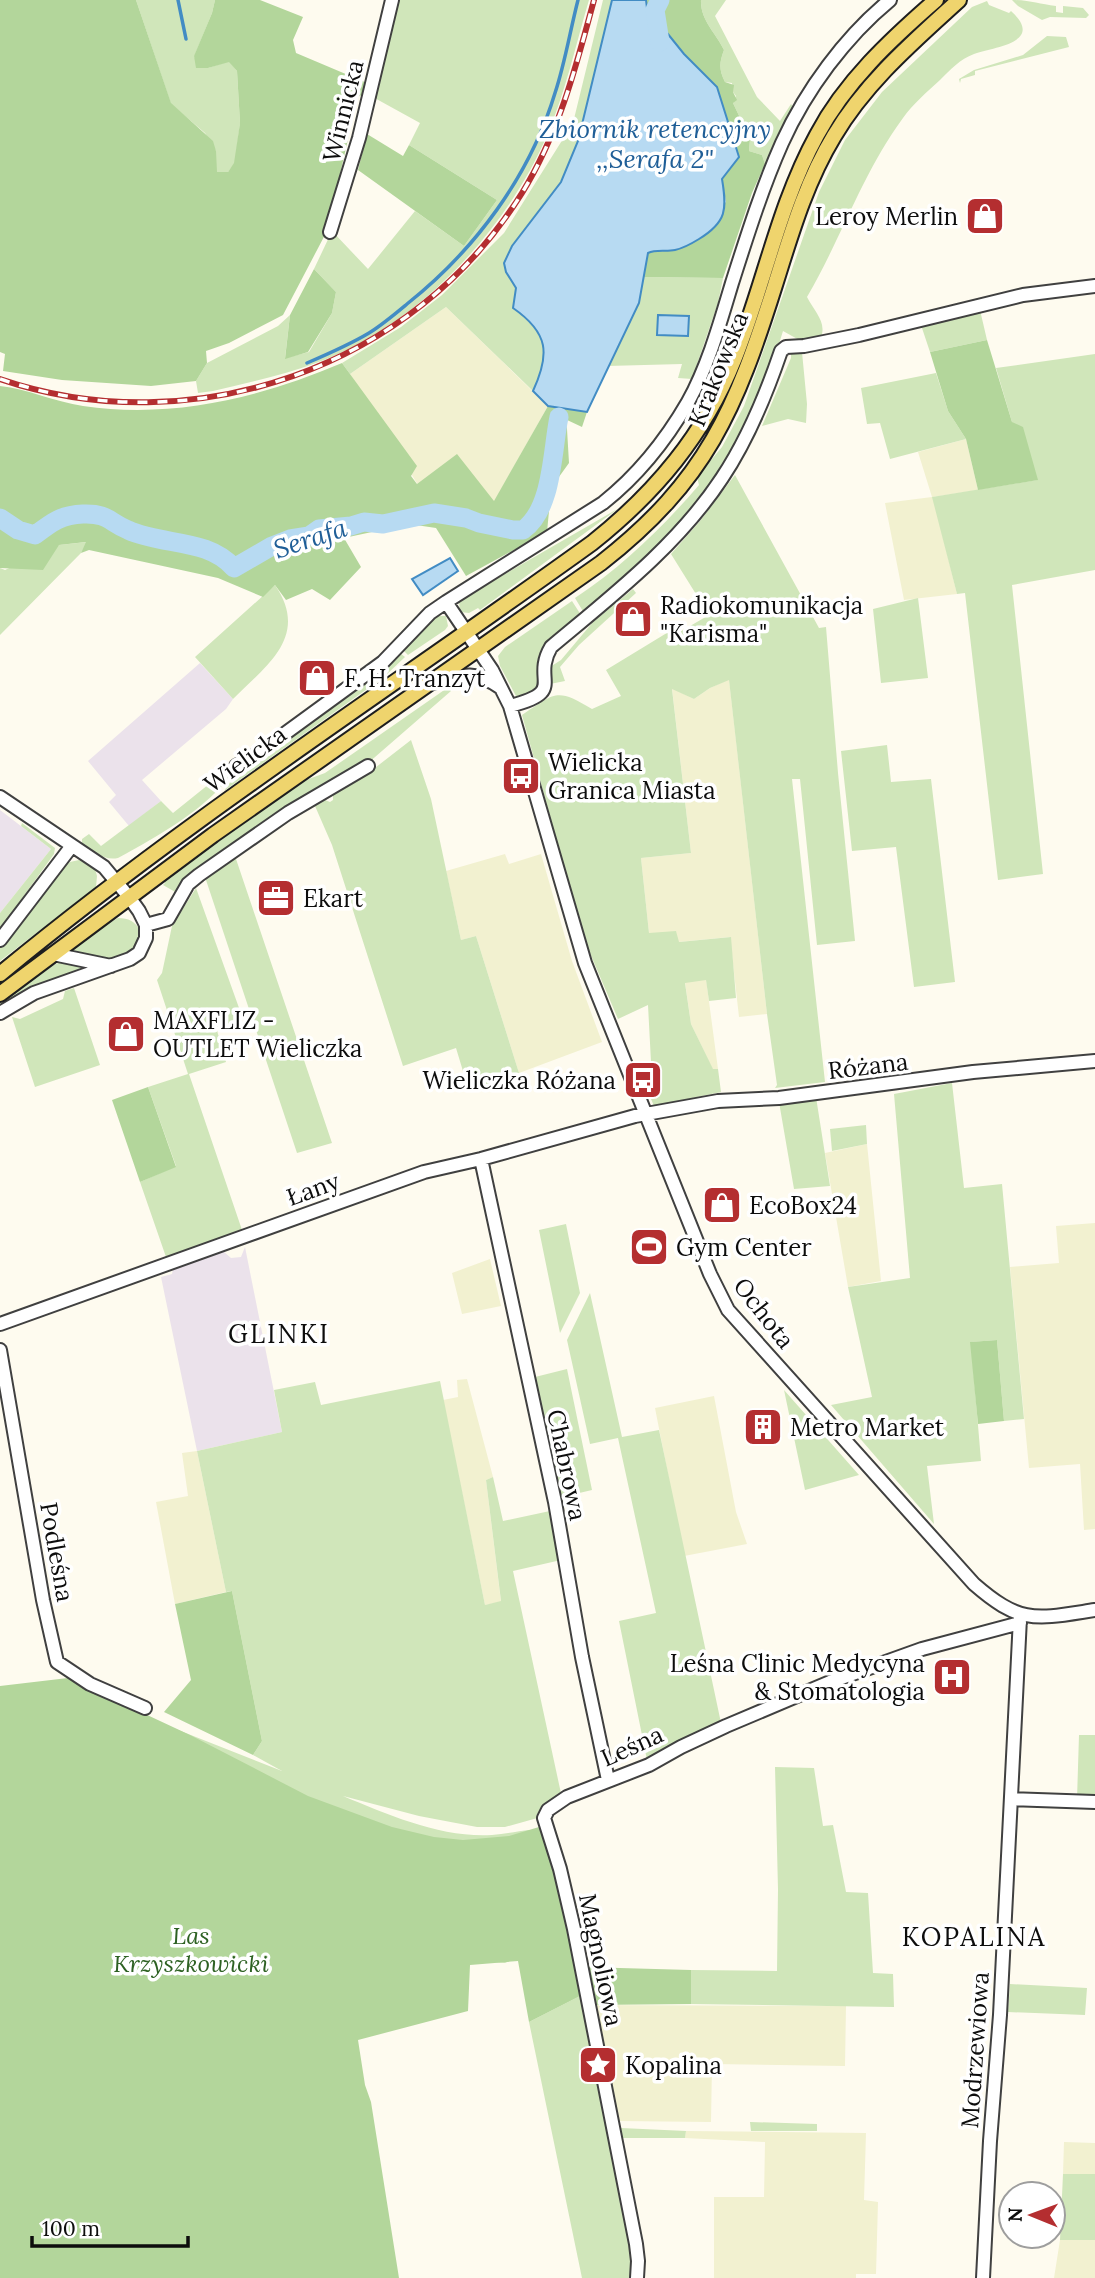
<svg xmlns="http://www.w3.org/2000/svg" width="1095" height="2278" font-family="Lora,serif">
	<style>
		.industrial { fill: #ebe2eb }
		.farmland { fill: #f2f1d0 }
		.green { fill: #d0e6ba }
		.forest { fill: #b3d69b }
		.water { fill: #b7daf2; stroke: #428cc4; stroke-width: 2 }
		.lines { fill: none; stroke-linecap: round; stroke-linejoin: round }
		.stream { stroke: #428cc4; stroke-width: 3.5 }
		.river { stroke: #b7daf2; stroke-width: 19 }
		.minor-casing { stroke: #404040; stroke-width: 16 }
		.major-casing { stroke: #1e1e1e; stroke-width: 18 }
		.minor { stroke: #fff; stroke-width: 12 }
		.major { stroke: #efd46d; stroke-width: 14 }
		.rail-casing { stroke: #b42e30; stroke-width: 6 }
		.rail { stroke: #fff; stroke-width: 3.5; stroke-dasharray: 10; stroke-linecap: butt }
		.labels { text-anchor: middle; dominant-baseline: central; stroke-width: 7; stroke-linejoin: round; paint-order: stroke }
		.street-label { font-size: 24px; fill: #0d0d0d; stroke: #fff }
		.poi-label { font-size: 24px; fill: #0d0d0d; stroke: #fff; text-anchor: start }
		.park-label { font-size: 24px; font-style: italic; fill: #2d6122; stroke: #fff }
		.water-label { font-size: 26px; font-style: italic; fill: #1f5e97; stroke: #fff }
		.neighbourhood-label { font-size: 26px; letter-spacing: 2px; fill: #0d0d0d; stroke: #fff }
	</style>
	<rect width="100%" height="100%" fill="#fefbef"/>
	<path class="industrial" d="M200 663 233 699 226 709 142 780 161 801 129 826 109 802 116 795 88 761Z
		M0 810 51 849 0 913Z
		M245 1247 282 1432 197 1451 161 1277 172 1274 174 1265 223 1251 231 1258 241 1257Z"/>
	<path class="farmland" d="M446 307 548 406 494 502 418 485 350 374Z
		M966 439 978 490 933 497 957 594 904 600 885 503 932 497 918 452Z
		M729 679 767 1014 739 1017 730 937 678 942 649 933 641 858 691 853 672 688 694 699 710 688Z
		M505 854 509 864 541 854 572 961 602 1042 519 1073 476 936 461 940 446 871Z
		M706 979 718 1069 713 1070 691 1024 685 982Z
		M867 1144 881 1281 848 1287 825 1153Z
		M1095 1223V1529L1084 1530 1080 1464 1029 1468 1010 1267 1059 1263 1056 1226Z
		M490 1259 501 1306 462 1314 452 1273Z
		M467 1379 493 1477 486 1480 501 1602 485 1605 443 1400 458 1397 457 1380Z
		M714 1396 736 1512 747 1544 684 1556 655 1408Z
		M197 1451 226 1592 175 1604 156 1502 188 1496 182 1453Z
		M592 2005 846 2006 845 2066 712 2064 711 2122 618 2121Z
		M686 2131 866 2133 864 2200 878 2202 876 2274H856V2278H714V2197H764L765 2142 685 2138Z
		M1064 2142 1095 2143V2174H1063Z
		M1060 2240H1095V2278H1054Z"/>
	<path class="green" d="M136 0H215L212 13 194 57 208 68 229 61 237 71 240 123 235 163 228 172H216V151L205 133 171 104Z
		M395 0H589C576 44 566 90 548 133 507 231 416 327 316 363 283 375 247 383 213 391L198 393 196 381 207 363 278 326 290 315 285 358 309 352 332 313 336 292 314 269 332 231 368 269 415 211 464 246 497 200 409 145 420 123 371 96Z
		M603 0H612L578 141 561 182 512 246 506 272 516 288 513 308C549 333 551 354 533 391L446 307 350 374 342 363 401 327 442 295 504 233 573 123Z
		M701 0H726L715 16 757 97 780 121 791 104 796 111 765 164 762 155 749 151 750 139 733 103 736 96 733 92 732 83 725 82C719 70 719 63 724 50 716 33 700 20 701 0Z
		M1012 0C1030 0 1039 4 1056 6V12L1063 13V6L1083 8 1089 15 1086 18 1050 17 1042 20 1018 6Z
		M987 1 989 5 1009 13 1011 11C1046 43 993 47 974 54 960 59 950 70 940 80 927 92 913 104 903 118 863 172 841 239 807 297 814 311 827 322 821 337L801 341 783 331C757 418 719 485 657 550 635 573 608 593 584 613L575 598C623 566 662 528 699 485L697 477 722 447 744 406 819 192 845 140 882 92 972 7Z
		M1047 36 1066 37 1069 47 975 71V75L961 79 960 83 959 79 974 70 1023 55Z
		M643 277 723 278 718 303 692 379 678 378 682 364 607 366 639 303Z
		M980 310 987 340 930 352 921 325Z
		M791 352H802L807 404 806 423 788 419 762 426 791 358Z
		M1095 354V570L1012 585 1043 874 998 880 965 593 957 594 932 497 1037 480 1012 422 996 368Z
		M936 373 948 411 966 439 890 459 880 423 867 424 861 388Z
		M735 475 819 628 826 627 838 773 855 941 817 945 800 779H792L825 1082 775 1088 777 1085 767 1014 729 680 710 688 694 699 672 689 691 853 641 858 649 933 676 931 679 942 731 937 736 998 709 1001 706 980 685 983 691 1024 713 1069H718L721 1092 654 1106 637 1066 651 1062 648 1005 618 1019 584 939 522 715C555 693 556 687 592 709L621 696 606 670 675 628 678 633 709 615 671 554 700 521Z
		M619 508 480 610 478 608 469 613 460 612 459 602 464 594 467 596Z
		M87 542 81 553 0 635V568L5 570 59 545Z
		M275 585C310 636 267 665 233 699L195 657Z
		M633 589 636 593 579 645 560 667 565 681 550 684V667L561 660 593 622Z
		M918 598 928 678 881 683 873 609Z
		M572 601 581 615C573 623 552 637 548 646 537 667 549 687 521 699L516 696 500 666 498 656 505 647Z
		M435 616H446L448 626 445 630 408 655 401 648 420 633Z
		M400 653 405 657 384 677 224 791 239 770 260 761 272 746 378 670 381 673Z
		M450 686 451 691 367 764 177 893 163 885 165 883 163 879 211 843 306 780 325 773Z
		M411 740 431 799 461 940 476 936 519 1073 469 1091 456 1048 403 1066 332 845 315 806 325 800 330 802 333 800V794L371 771Z
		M887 745 891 782 931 779 955 982 914 987 896 847 852 851 841 751Z
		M229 768 235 770C207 809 160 835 118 858 103 861 94 851 82 843V839L89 834 101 846 161 801 173 813Z
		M22 823 55 848 54 854 0 929V913L51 849 21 826Z
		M235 856 332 1143 297 1153 205 877Z
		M79 860 95 869 97 876 96 887 0 961V947L25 918 61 869 70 862Z
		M196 888 243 1019 216 1027 226 1062 189 1074 242 1230 166 1257 140 1182 176 1166 148 1087 188 1074 157 980 162 973 172 926Z
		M118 918C129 918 134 921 141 931 132 970 98 957 69 951L102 927Z
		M63 961 92 967 33 987 0 1006V998L51 966Z
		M74 988 100 1065 35 1087 12 1017 20 1019 63 999 65 991Z
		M952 1083 964 1188 1002 1184 1024 1419 1004 1421 997 1340 971 1342 981 1461 927 1466 934 1524 831 1405 872 1397 848 1287 910 1278 894 1094Z
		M816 1097 830 1186 794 1189 779 1102Z
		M866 1125 867 1144 832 1151 830 1129Z
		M566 1224 580 1293 560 1333 539 1230Z
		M590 1293 622 1437 659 1430 721 1723 647 1760 619 1621 656 1613 618 1438 590 1444 567 1340Z
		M567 1369 592 1490 558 1498 531 1378Z
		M440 1381 485 1605 501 1601 486 1480 493 1477 503 1521 550 1511 561 1560 513 1571 562 1798 541 1817 505 1827H477L419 1816 343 1796C389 1815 441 1838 492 1835 505 1834 518 1831 530 1830L519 1957 505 1963 492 1962 68 1679 163 1724 282 1771 253 1755 262 1741 232 1591 226 1592 197 1451 282 1432 274 1390 315 1382 321 1405Z
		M784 1390 859 1475 805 1490Z
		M1079 1735H1095V1800L1077 1799Z
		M775 1767 814 1768 823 1826 833 1825 846 1892 868 1893 873 1973 893 1974 894 2007 691 2004V1970L777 1971 778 1889Z
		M1010 1984 1087 1988 1085 2015 1008 2012Z
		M582 1995 641 2278H582L529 2022Z
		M750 2122 817 2124V2131H751Z
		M621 2128 686 2131 685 2138H622Z
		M1063 2174H1095V2240H1060Z"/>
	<path class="forest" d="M0 0H136L171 103 213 141 216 151 217 172H228L234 163 240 123 237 71 229 62 208 68H196L194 56 212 13 215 0H260L303 17 293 40 296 53 367 83 362 95 346 102 341 116 351 126 327 231 283 315 229 343 206 351 207 363 196 381 151 386 62 380 3 371 5 354 0 352Z
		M646 0H701C700 20 716 33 724 50 719 63 719 70 725 82L734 85 733 92 737 100 733 103 750 139 749 151 762 155 765 164 752 193 723 278 643 277 648 253 652 250 672 251 726 202 722 179 739 157 717 87 684 54 647 8Z
		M367 134 403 156 409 145 497 200 464 246 358 170Z
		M314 269 336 292 332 313 308 352 285 359 290 315Z
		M987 340 1012 422 1023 427 1038 480 978 490 966 439 948 411 930 352Z
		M342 363 417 466 411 476 417 484 457 454 494 501 548 406 587 412 582 427 565 419 567 429 569 463 556 481 550 501 547 532 466 576 436 528 409 524 344 538 361 567 330 600 312 589 286 600 275 585 263 597 218 578 89 550 81 553 86 542 59 545 43 570 0 568V386C28 389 55 402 83 406 173 419 260 398 342 363Z
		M148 1087 176 1167 140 1182 112 1100Z
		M997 1340 1004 1421 978 1424 970 1342Z
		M232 1591 262 1741 253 1755 164 1712 191 1680 175 1604Z
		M68 1678 190 1735 308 1796 392 1827 434 1837 463 1840 509 1836 549 1824 582 1995 529 2022 518 1961 470 1965 468 2011 358 2040 365 2085 371 2102 399 2278H0V1686Z
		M584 1967 691 1970V2004L592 2005Z"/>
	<path class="water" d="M612 0H646L647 8 684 54 717 87 739 157 722 179C727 209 727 222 699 239 691 244 684 248 675 250 666 252 656 249 648 253L639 303 587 412 548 406 533 391C550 354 549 333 513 308L516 288 506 272 504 263 512 246 561 182 578 141Z
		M658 315 689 316 688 336 657 335Z
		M450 558 458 571 423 595 412 579Z"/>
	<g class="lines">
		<path class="stream" d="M178 0 186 39
			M307 363C328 354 349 345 369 333 382 325 395 314 407 304 475 250 530 176 555 93 565 63 570 31 578 0"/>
		<path class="river" d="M660 42 655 10 660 0
			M0 518 18 530 35 535C52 522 61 515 83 514 108 513 109 522 128 530 163 546 208 538 234 568L272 546 290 539 309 536 319 529 351 526 364 522 383 524 434 513 466 518 479 523 513 530H523C553 509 552 450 559 417"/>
		<g class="minor-casing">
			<path id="minor" d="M890 0C845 37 806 90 782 143 762 188 747 236 732 283 720 323 708 366 688 402 666 440 637 476 603 503L446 602 492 670 510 706 585 963 710 1274 728 1310 974 1584C1021 1625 1036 1619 1095 1610
				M330 232 359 138 392 0
				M433 683C461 675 475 669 501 688
				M510 706C568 691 531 681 551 647 612 596 678 545 722 478 748 439 766 395 781 351L786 347 804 346 859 335 1023 295 1095 286
				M236 766 250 759 383 662 430 613 446 602
				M0 797 104 867 129 897 139 911 146 925V938L139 953 130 959 34 993 0 1013
				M146 925 168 919 188 884 199 875 288 813 368 766
				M0 940 71 847
				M53 954 111 966
				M481 1159 555 1502 582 1657 608 1780
				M0 1324 424 1172 481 1159 635 1116 718 1101 779 1098 973 1072 1095 1061
				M0 1350 43 1600 57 1662 90 1684 145 1708
				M1011 1799 1095 1802
				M637 2278 638 2261 636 2244 574 1929 560 1869 544 1818 548 1810 567 1797 649 1765 681 1747 726 1726 830 1682 922 1649 1020 1623
				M983 2278 990 2141 1000 2015 1020 1618"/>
		</g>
		<g class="major-casing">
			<path id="major" d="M0 974C189 818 394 686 592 543 655 493 704 435 734 360 764 286 778 206 817 135 845 82 890 40 936 0
				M0 994 213 835 601 563C707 480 736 409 775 285 791 234 806 182 834 136 866 82 913 42 959 0"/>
		</g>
		<use href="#minor" class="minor"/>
		<use href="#major" class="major"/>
		<g class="rail-casing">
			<path id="rail" d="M0 379C194 445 414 367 522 193 559 133 576 67 594 0"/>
		</g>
		<use href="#rail" class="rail"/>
	</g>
	<defs>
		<g id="shop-square" transform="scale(2.0125)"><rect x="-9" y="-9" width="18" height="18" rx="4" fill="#b42e30" stroke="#fff"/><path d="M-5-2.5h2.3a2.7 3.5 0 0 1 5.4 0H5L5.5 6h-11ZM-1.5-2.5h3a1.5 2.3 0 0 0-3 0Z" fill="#fff"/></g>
		<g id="bus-square" transform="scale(2.0125)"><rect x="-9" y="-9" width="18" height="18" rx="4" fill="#b42e30" stroke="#fff"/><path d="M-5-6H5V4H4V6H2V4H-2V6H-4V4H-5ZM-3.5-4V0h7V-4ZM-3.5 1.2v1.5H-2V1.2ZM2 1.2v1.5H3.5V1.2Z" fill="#fff"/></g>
		<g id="office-square" transform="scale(2.0125)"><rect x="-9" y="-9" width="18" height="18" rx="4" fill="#b42e30" stroke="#fff"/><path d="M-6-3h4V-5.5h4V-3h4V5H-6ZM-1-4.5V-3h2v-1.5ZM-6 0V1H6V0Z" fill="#fff"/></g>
		<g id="stadium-square" transform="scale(2.0125)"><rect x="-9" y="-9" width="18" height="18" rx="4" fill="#b42e30" stroke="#fff"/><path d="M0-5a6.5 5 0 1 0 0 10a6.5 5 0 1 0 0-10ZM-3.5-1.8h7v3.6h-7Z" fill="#fff"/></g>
		<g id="building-square" transform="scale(2.0125)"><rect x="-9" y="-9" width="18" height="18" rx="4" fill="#b42e30" stroke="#fff"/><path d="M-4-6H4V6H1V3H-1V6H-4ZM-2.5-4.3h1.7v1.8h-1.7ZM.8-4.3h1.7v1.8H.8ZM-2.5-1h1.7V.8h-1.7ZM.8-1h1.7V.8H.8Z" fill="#fff"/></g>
		<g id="hospital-square" transform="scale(2.0125)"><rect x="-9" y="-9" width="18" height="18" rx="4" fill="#b42e30" stroke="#fff"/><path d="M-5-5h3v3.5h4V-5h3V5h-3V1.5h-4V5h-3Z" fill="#fff"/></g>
		<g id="sight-square" transform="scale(2.0125)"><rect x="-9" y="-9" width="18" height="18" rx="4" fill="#b42e30" stroke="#fff"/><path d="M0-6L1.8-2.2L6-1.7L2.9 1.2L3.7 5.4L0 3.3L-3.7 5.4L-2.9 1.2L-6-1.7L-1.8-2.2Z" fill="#fff"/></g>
	</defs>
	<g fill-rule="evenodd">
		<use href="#shop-square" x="985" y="216"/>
		<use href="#shop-square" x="633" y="619"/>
		<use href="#shop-square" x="317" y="678"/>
		<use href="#bus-square" x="521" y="776"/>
		<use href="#office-square" x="276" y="898"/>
		<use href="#shop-square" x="126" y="1034"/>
		<use href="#bus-square" x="643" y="1080"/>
		<use href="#shop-square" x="722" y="1205"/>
		<use href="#stadium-square" x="649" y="1247"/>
		<use href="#building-square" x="763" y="1427"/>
		<use href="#hospital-square" x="952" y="1677"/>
		<use href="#sight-square" x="598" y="2065"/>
	</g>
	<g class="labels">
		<g class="street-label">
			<text transform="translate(343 111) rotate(-76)">Winnicka</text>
			<text transform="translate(718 369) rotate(-68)">Krakowska</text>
			<text transform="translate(245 759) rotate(-36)">Wielicka</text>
			<text transform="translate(868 1066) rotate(-7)">Różana</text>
			<text transform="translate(313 1189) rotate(-20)">Łany</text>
			<text transform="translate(764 1313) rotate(52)">Ochota</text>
			<text transform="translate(567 1465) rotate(78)">Chabrowa</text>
			<text transform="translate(57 1552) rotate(80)">Podleśna</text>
			<text transform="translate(632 1746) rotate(-24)">Leśna</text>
			<text transform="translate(601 1960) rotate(78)">Magnoliowa</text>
			<text transform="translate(975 2050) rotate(-86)">Modrzewiowa</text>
		</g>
		<g class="poi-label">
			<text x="958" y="216" text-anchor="end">Leroy Merlin</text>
			<text x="660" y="605">Radiokomunikacja<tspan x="660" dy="28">"Karisma"</tspan></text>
			<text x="344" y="678">F. H. Tranzyt</text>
			<text x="548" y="762">Wielicka<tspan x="548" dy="28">Granica Miasta</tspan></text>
			<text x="303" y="898">Ekart</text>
			<text x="153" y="1020">MAXFLIZ -<tspan x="153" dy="28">OUTLET Wieliczka</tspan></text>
			<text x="616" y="1080" text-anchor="end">Wieliczka Różana</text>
			<text x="749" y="1205">EcoBox24</text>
			<text x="676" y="1247">Gym Center</text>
			<text x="790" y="1427">Metro Market</text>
			<text x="925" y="1663" text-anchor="end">Leśna Clinic Medycyna<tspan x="925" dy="28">&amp; Stomatologia</tspan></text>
			<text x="625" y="2065">Kopalina</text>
		</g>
		<g class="park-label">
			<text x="191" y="1935">Las<tspan x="191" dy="28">Krzyszkowicki</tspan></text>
		</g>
		<g class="water-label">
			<text x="655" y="128">Zbiornik retencyjny<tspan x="655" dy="30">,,Serafa 2"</tspan></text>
			<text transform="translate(310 538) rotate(-18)">Serafa</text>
		</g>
		<g class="neighbourhood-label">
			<text x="279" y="1333">GLINKI</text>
			<text x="974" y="1936">KOPALINA</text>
		</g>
	</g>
	<g transform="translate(1032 2215) rotate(271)"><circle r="33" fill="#ffffff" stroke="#9e9e9e" stroke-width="2"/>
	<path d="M0-5L12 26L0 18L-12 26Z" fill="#b42e30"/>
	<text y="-10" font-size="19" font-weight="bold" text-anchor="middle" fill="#0d0d0d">N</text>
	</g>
	<path d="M32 2236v10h156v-10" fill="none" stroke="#0d0d0d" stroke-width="3.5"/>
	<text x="42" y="2236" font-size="21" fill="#0d0d0d" stroke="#ffffff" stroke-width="5" paint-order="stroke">100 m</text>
</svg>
